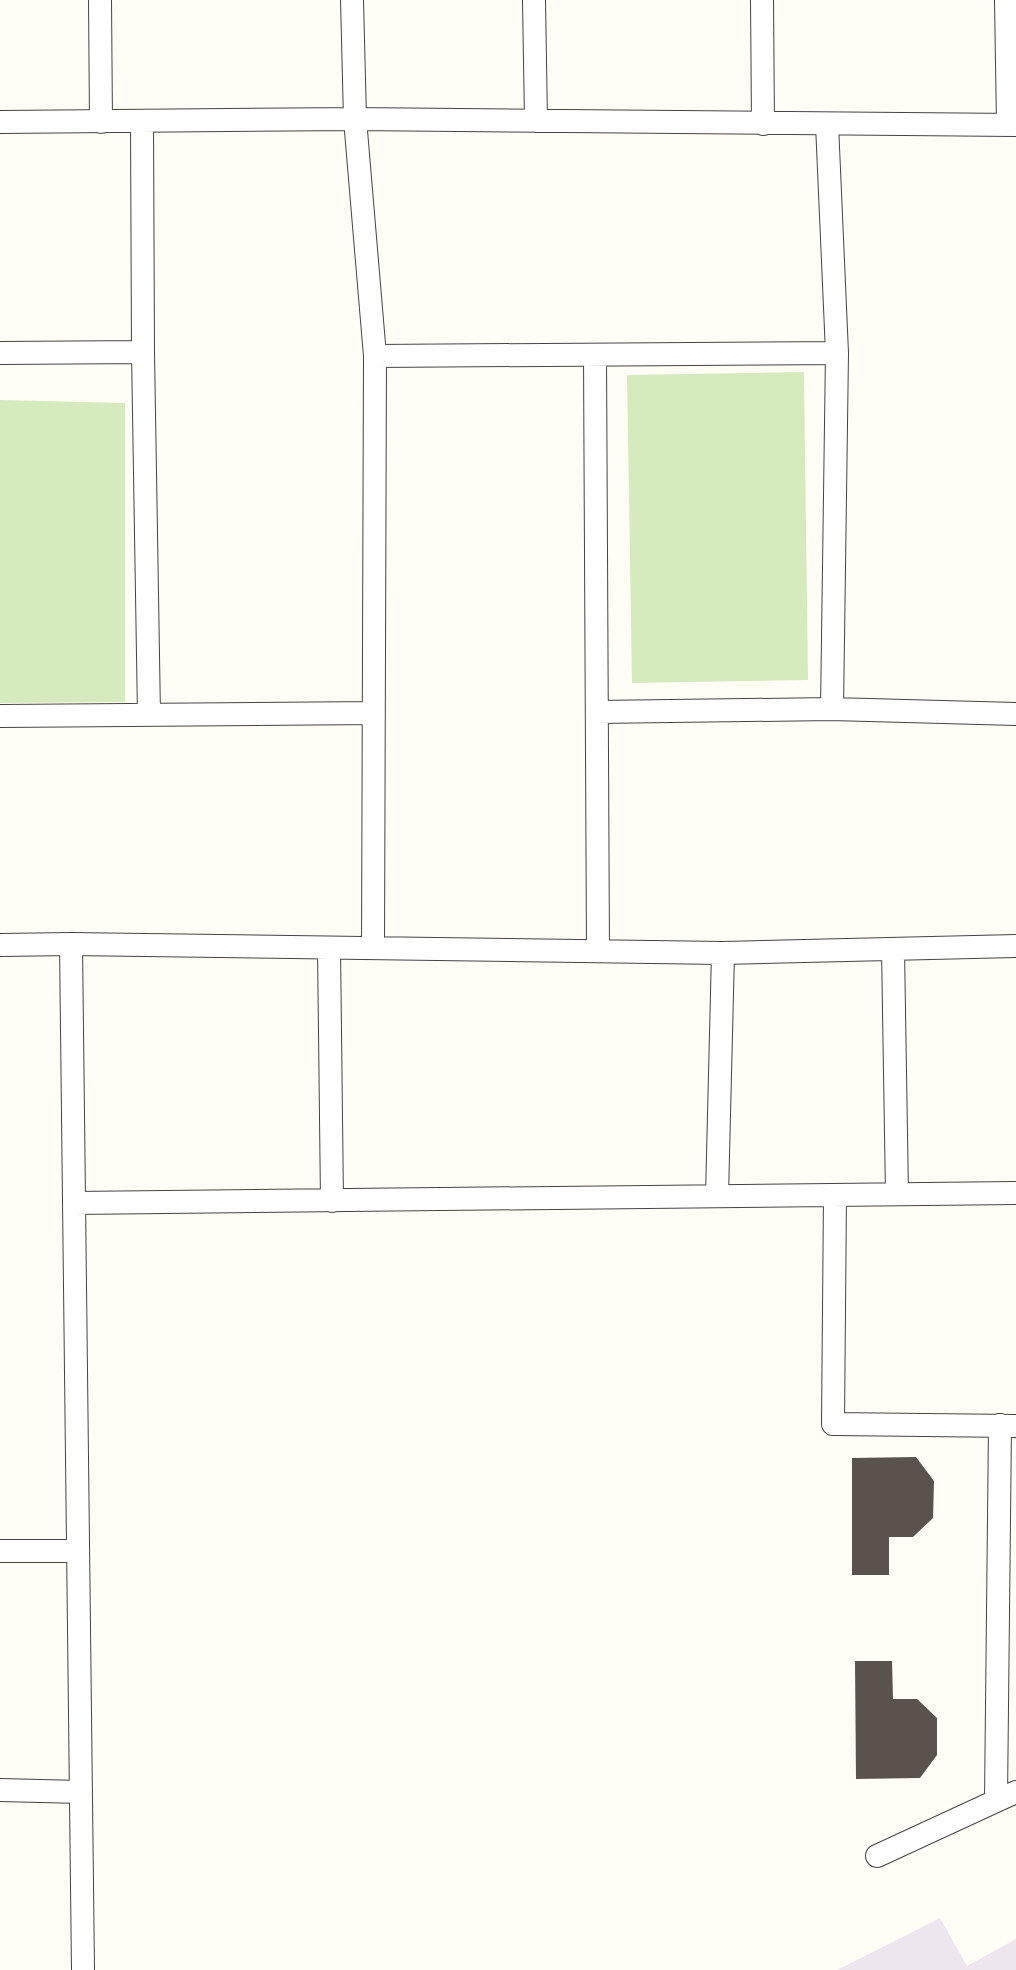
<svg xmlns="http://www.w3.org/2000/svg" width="1016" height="1970" font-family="'Noto Serif',serif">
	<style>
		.industrial { fill: #eee6ef }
		.green { fill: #d5ebbd }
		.building { fill: #5a524d }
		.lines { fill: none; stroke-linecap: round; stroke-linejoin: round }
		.minor-casing { stroke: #444; stroke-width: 24 }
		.minor { stroke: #fff; stroke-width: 22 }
	</style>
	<rect width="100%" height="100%" fill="#fffdf5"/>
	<path class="industrial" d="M940 1918 967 1966 1016 1939V1970H837Z"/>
	<path class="green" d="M804 372 808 680 632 683 627 375Z
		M0 400 125 403V702L0 703Z"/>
	<path class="building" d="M916 1457 934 1481 933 1518 913 1537H889V1575H852V1458Z
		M855 1661H892L893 1699H917L937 1718V1755L920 1778 856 1779Z"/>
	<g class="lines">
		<g class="minor-casing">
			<path id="minor" d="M100 0 101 122
				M352 0 355 119 375 356
				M534 0 536 121
				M762 0 763 124
				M1006 0 1008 125
				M0 122 355 119 1016 125
				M142 122 143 352
				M0 353 143 352 149 715
				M837 353 832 709 1016 714
				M595 355 598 951
				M597 712 832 709
				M0 716 373 713
				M71 944 83 1970
				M0 945 71 944 723 953 1016 946
				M329 948 332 1201
				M373 948 375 356 837 353 827 124
				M893 949 897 1194
				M835 1195 833 1424 1016 1426
				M717 1196 723 953
				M74 1203 1016 1193
				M1000 1425 996 1801 1016 1792
				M0 1551H78
				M0 1790 81 1792
				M877 1856 996 1801"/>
		</g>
		<use href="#minor" class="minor"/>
	</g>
</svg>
